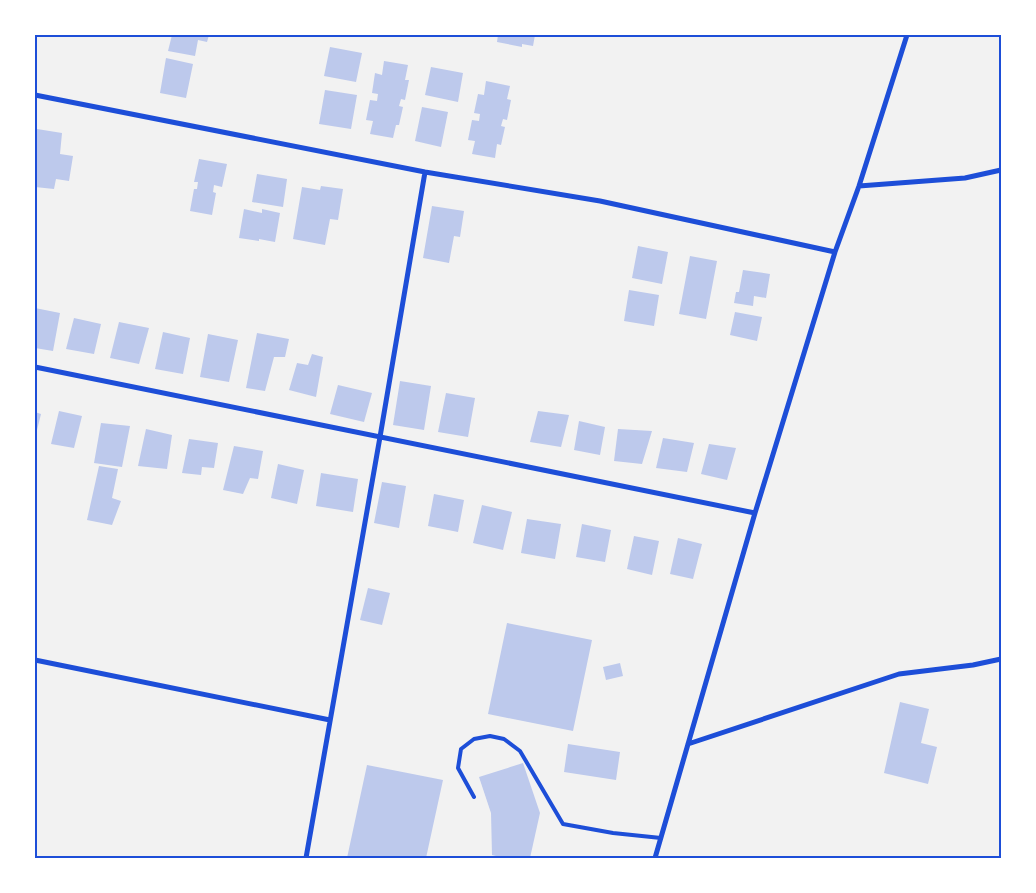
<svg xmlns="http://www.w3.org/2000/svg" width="1036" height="893" font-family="'Roboto Condensed',sans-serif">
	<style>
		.building { fill: #bdc9ec }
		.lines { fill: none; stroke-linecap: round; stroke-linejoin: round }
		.service { stroke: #1d4ed8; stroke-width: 4 }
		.minor { stroke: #1d4ed8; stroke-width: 5 }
		.neatline { fill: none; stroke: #1d4ed8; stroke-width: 2 }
	</style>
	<rect width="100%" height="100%" fill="#f2f2f2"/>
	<path class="building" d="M172 35H209L207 42 198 40 195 56 168 51Z
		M498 35H535L533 46 522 44V47L497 42Z
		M330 47 362 53 356 82 324 76Z
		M166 58 193 64 186 98 160 93Z
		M384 61 408 65 405 80H409L405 100 401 99 399 106 403 107 399 125H396L393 138 370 134 373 121 366 120 370 100 377 101 378 94 372 93 375 73 382 75Z
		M431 67 463 73 458 102 425 95Z
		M486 81 510 86 507 99 511 100 507 120 503 119 501 126 505 127 501 145 497 144 495 158 472 154 475 141 468 140 472 120 479 121 480 114 474 113 478 94 484 95Z
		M325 90 357 95 351 129 319 124Z
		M422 107 448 112 441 147 415 141Z
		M37 129 62 133 60 154 73 156 69 181 56 179 54 189 35 187V147Z
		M199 159 227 164 222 187 214 185 213 192 216 193 212 215 190 211 194 189H197L198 182H194Z
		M257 174 287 179 283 207 252 202Z
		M321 186 343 189 338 220 330 219 325 245 293 239 302 187 320 190Z
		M432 206 464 211 460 237 454 236 449 263 423 258Z
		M244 209 262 213V209L280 213 275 242 259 239V241L239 238Z
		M638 246 668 252 662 284 632 278Z
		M690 256 717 261 706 319 679 314Z
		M743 270 770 274 766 298 754 296 753 306 734 303 736 292H739Z
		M629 290 659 295 654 326 624 321Z
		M35 308 60 313 53 351 35 348Z
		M735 312 762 317 757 341 730 335Z
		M74 318 101 324 94 354 66 349Z
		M119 322 149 328 139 364 110 358Z
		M163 332 190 338 183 374 155 369Z
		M257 333 289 339 285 357H274L265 391 246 388Z
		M208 334 238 340 229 382 200 377Z
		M312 354 323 357 316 397 289 390 297 363 308 365Z
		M400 381 431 386 424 430 393 425Z
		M338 385 372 393 364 422 330 414Z
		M446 393 475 398 468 437 438 432Z
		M59 411 82 416 74 448 51 444Z
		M538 411 569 415 561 447 530 442Z
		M35 412 41 414 36 434H35Z
		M579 421 605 427 600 455 574 450Z
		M101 423 130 426 122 467 94 463Z
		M146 429 172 435 167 469 138 466Z
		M618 429 652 431 642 464 614 461Z
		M663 438 694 443 687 472 656 468Z
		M189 439 218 443 214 468 202 467 201 475 182 473Z
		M709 444 736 448 727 480 701 474Z
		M234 446 263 451 258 479 250 478 243 494 223 490Z
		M278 464 304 470 297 504 271 498Z
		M99 466 118 469 112 498 121 501 112 525 87 520Z
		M321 473 358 479 353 512 316 506Z
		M382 482 406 486 399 528 374 523Z
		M434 494 464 500 458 532 428 526Z
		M482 505 512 512 503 550 473 543Z
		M527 519 561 524 555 559 521 553Z
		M582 524 611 530 605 562 576 557Z
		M634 536 659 541 652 575 627 569Z
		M678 538 702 544 693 579 670 574Z
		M368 588 390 593 382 625 360 620Z
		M507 623 592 640 573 731 488 714Z
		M620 663 623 676 606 680 603 667Z
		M900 702 929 709 921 743 937 747 928 784 884 773Z
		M568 744 620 752 616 780 564 772Z
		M523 763 540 813 530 858H504L492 855 491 813 479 777Z
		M367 765 443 780 426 858H347Z"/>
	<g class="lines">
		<path class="service" d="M474 797 458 768 461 749 474 739 490 736 504 739 520 751 563 824 613 833 661 838"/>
		<path class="minor" d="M35 95 425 172 600 201 835 252
			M859 186 965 178 1001 170
			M35 367 755 513
			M35 660 330 720
			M688 744 899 674 973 665 1001 659
			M306 858 380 437 425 172
			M655 858 755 513 835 252 859 186 907 35"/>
	</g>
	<rect width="1036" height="893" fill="none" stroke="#ffffff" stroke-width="72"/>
	<rect x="36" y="36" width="964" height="821" class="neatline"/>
</svg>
